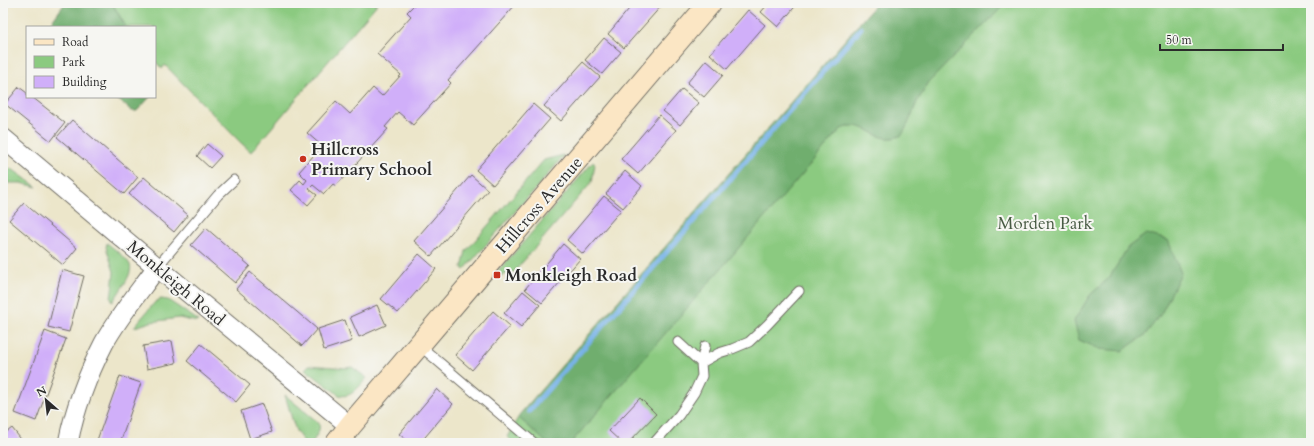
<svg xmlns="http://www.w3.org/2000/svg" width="1314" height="446" font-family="Cardo,serif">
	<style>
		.green { fill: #8bca80; stroke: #5b7a56 }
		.forest { fill: #70ae6e; stroke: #4e6c4c }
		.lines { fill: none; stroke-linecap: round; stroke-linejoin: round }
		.stream { stroke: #78b3e9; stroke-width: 5 }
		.building { fill: #d0aff9 }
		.lane-casing { stroke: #6f6c63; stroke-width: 11 }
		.street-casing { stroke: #6f6c63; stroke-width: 21 }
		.secondary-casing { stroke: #6f6c63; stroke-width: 24 }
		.lane { stroke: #fff; stroke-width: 9 }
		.street { stroke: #fff; stroke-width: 19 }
		.secondary { stroke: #fbe6c4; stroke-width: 22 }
		.poi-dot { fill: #c8321e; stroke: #f6f6f2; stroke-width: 1.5 }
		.labels { text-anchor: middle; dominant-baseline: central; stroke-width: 4; stroke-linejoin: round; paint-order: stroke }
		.poi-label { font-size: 17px; font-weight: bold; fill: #2b2b2b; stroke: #f6f6f2; text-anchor: start }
		.street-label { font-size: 17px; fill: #2b2b2b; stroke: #f6f6f2 }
		.park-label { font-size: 17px; fill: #485b44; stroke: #f6f6f2 }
	</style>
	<rect width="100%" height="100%" fill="#f6f6f2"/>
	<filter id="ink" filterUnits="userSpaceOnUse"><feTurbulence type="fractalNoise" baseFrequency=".025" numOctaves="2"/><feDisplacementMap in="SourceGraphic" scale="8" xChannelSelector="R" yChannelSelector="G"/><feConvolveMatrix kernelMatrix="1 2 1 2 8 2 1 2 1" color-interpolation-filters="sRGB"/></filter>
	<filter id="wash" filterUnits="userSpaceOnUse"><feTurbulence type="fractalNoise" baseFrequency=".012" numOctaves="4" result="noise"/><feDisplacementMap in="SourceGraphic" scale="16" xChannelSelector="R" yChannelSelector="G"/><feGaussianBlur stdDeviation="0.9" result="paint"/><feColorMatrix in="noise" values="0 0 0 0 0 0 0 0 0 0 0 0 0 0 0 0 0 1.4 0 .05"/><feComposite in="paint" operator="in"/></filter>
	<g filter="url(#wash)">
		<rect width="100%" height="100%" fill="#ece6ca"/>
		<path class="green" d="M112 3H378L251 152 240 142 165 65 162 69 155 61V27H126Z
			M878 3H1311V443H515L507 437 519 416Z
			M563 155 564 156 464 270 462 268 466 251 544 160Z
			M593 162 595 164 592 182 514 272 495 277 494 276Z
			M3 167 12 169 37 187 20 183H3Z
			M107 243C113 248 127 258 130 265 134 274 117 294 113 302L111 299 114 272 106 247Z
			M161 299 168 300 199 321 197 322 179 318 151 322 135 327H134L155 302Z
			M309 365 346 368 352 367 367 378C359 386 352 399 339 395L305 369Z
			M285 395 319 423C321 431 316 436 312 443H305L303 441 296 431 292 419Z"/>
		<path class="forest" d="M65 3H112L126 27H48Z
			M877 3H1006L929 82 917 102 908 124 902 135C879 146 871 125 851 126 848 126 844 128 841 129L571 443H547L519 418V415Z
			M115 97H150L137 111H132Z
			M1146 234 1168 240 1181 273 1161 314 1145 335 1122 351 1100 349 1079 340 1074 321 1090 295 1109 278 1128 247Z"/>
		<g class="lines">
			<path class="stream" d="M529 411 861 28"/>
		</g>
		<g id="blocks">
			<path class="building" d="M416 3H517L448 80 451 83 413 125 398 112 385 127 388 129 336 186 333 184 324 194 313 185 309 189 317 195 308 205 291 190 300 180 304 184 307 180 299 172 322 146 307 133 336 101 350 114 373 88 382 96 401 75 377 54 411 16 407 12Z
				M634 3 663 4 624 48 608 34Z
				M769 3H798L778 27 761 12Z
				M748 10 765 25 727 69 710 54Z
				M604 38 621 52 602 74 585 60Z
				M706 60 723 75 704 97 687 83Z
				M583 62 600 77 561 121 544 106Z
				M19 87 27 93V97H32L65 123 51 141 5 104Z
				M682 89 699 103 680 125 663 111Z
				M533 104 550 119 493 185 476 170Z
				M659 115 676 130 638 174 621 159Z
				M72 120 138 177 124 194 57 137Z
				M207 144 221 156 210 168 197 156Z
				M625 171 642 186 623 208 606 194Z
				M471 175 488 190 431 256 414 241Z
				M144 177 188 215 174 232 129 194Z
				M604 196 621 210 583 254 567 240Z
				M24 203 77 248 63 265 9 220Z
				M206 228 250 266 235 283 191 245Z
				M563 244 580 259 542 303 525 289Z
				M419 254 436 269 398 313 381 299Z
				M62 270 84 276 69 332 48 327Z
				M250 272 317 329 302 346 236 289Z
				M523 291 540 305 521 327 504 313Z
				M377 305 386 325 359 337 350 317Z
				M493 311 510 326 472 370 455 355Z
				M345 320 352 341 324 350 318 329Z
				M45 331 66 339 36 421 15 413Z
				M172 341 176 363 147 369 143 346Z
				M201 344 250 385 236 402 187 361Z
				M120 376 141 383 136 397 120 443H96Z
				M437 389 453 404 420 443H410L399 434Z
				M640 398 656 414 628 443H622L609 431Z
				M262 404 272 432 250 439 241 411Z
				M12 428 24 443H3V435Z"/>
		</g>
	</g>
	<g filter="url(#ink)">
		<use href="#blocks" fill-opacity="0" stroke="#6f6c63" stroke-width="1"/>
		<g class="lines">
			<g class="lane-casing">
				<path id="lane" d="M157 267 218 195 234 180
					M678 342 701 363 705 346
					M419 345 534 443
					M654 443 679 415 694 393 702 376 701 363 719 353 732 349 749 342 767 325 799 291"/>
			</g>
			<g class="street-casing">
				<path id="street" d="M3 138 157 267 350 426
					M68 443C75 408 88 374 104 343 119 316 139 292 157 267"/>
			</g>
			<g class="secondary-casing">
				<path id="secondary" d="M337 443 350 426 710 3"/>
			</g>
			<use href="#lane" class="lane"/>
			<use href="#street" class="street"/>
			<use href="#secondary" class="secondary"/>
		</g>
	</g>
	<g class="poi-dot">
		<circle cx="303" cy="159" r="4"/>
		<rect x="493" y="271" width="8" height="8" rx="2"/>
	</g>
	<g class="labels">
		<g class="poi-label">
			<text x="311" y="149">Hillcross<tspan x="311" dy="20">Primary School</tspan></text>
			<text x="505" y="275">Monkleigh Road</text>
		</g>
		<g class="street-label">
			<text transform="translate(539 205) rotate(-49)">Hillcross Avenue</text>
			<text transform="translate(176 283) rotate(40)">Monkleigh Road</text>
		</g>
		<g class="park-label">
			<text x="1045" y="223">Morden Park</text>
		</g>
	</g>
	<rect width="1314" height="446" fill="none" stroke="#f6f6f2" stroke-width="16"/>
	<rect x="26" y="26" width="130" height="72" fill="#f6f6f2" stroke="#a5a5a2"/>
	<rect x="34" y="39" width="20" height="6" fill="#fbe6c4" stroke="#a5a5a2"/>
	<text x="62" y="46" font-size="12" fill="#2b2b2b">Road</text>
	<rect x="34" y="56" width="20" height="12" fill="#8bca80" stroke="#a5a5a2"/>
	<text x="62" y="66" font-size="12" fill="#2b2b2b">Park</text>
	<rect x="34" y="76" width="20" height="12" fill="#d0aff9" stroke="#a5a5a2"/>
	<text x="62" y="86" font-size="12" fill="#2b2b2b">Building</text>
	<g transform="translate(46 400) rotate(332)" stroke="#f6f6f2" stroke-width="3" paint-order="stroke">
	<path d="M0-3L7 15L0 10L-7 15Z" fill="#2b2b2b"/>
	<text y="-6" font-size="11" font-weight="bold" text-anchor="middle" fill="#2b2b2b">N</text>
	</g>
	<path d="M1160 44v6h123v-6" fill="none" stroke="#2b2b2b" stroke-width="2"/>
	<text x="1166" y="44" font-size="12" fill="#2b2b2b" stroke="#f6f6f2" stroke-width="3" paint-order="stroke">50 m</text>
</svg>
